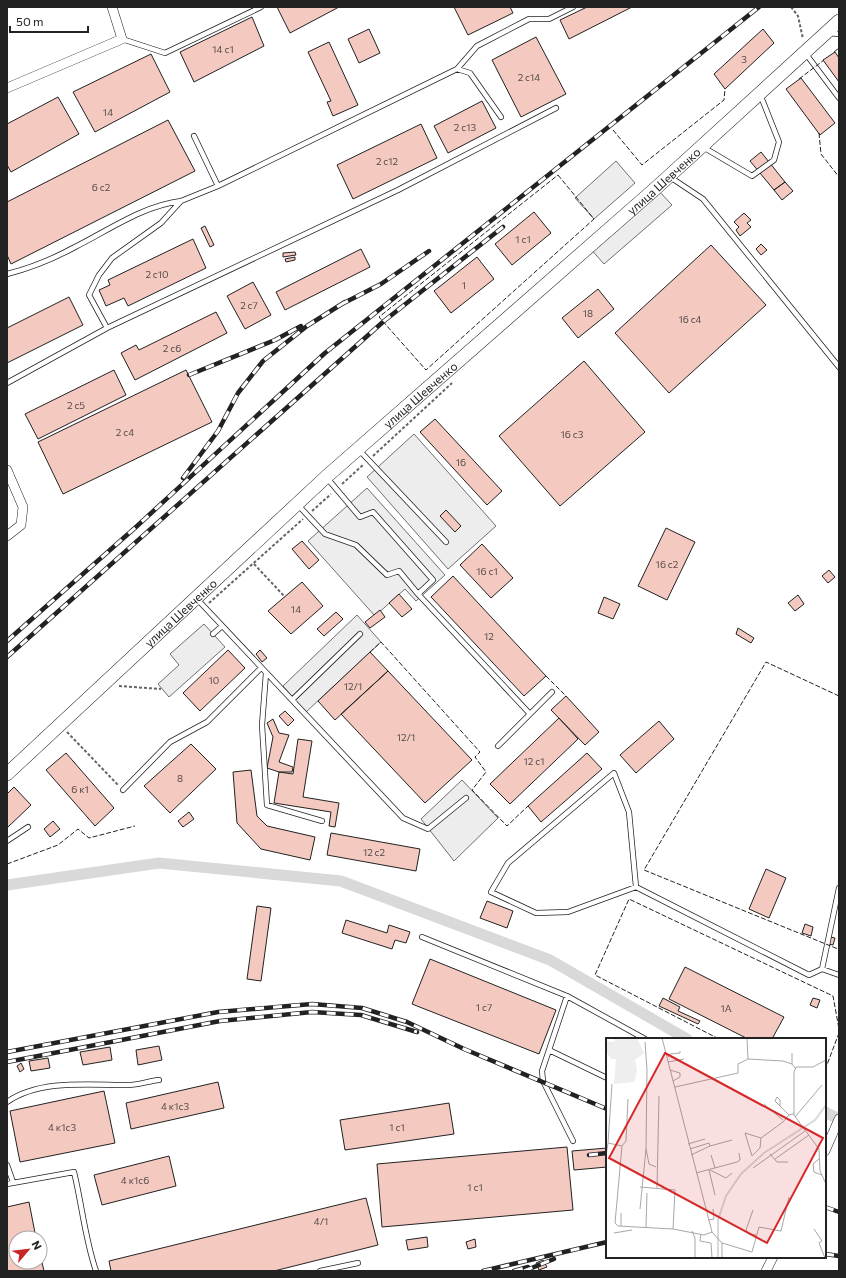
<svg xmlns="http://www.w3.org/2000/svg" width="846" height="1278" font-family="Commissioner,sans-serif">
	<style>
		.parking { fill: #ededed; stroke: #6f6f6f }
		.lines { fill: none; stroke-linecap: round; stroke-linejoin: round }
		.canal { stroke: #d9d9d9; stroke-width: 11 }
		.building { fill: #f3c9c0; stroke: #222 }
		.lane-casing { stroke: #222; stroke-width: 6 }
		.street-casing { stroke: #222; stroke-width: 10 }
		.secondary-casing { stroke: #222; stroke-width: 14 }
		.path { stroke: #646464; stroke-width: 2; stroke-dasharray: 3 2; stroke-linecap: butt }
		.lane { stroke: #fff; stroke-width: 4.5 }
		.street { stroke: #fff; stroke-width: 9 }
		.secondary { stroke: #fff; stroke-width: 13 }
		.rail-casing { stroke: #222; stroke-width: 4.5 }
		.rail { stroke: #fff; stroke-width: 3; stroke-dasharray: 9; stroke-linecap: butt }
		.fence { stroke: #222; stroke-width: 1; stroke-dasharray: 5 2; stroke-linecap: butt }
		.labels { text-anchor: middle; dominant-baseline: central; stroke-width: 3; stroke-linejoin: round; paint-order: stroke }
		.number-label { font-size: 10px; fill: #564c4a }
		.street-label { font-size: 12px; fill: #222; stroke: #fff }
		.inset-river { fill: none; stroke: #d9d9d9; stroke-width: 2 }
		.inset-road { fill: none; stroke: #a7a7a7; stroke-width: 1 }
		.view { fill: #d62828; fill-opacity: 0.15; stroke: #d62828; stroke-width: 2 }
		.inset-edge { fill: none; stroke: #222; stroke-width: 2 }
	</style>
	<rect width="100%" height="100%" fill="#fff"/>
	<path class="parking" d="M616 161 635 183 594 219 575 198Z
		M656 188 672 205 604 264 589 247Z
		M414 434 496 526 448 569 367 477Z
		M367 488 445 575 416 601 405 589 375 616 308 541Z
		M357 615 381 642 306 712 283 686Z
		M204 624 225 647 169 697 158 684 179 665 170 654Z
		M462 780 498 818 454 861 421 819Z"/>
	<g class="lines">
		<path class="canal" d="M7 885 159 863 341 881 550 960 687 1039
			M825 1112 839 1119"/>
	</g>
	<path class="building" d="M277 7H339L290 33Z
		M454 7H510L513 13 468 35Z
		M587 7H632L569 39 560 20Z
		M252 17 264 46 194 82 180 52Z
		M369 29 380 53 359 63 348 39Z
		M763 29 774 43 725 89 714 74Z
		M536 37 566 94 521 117 492 60Z
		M329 42 358 105 333 116 327 102 331 101 308 52Z
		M835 52 839 58V82L823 60Z
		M151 54 170 92 95 132 73 92Z
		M801 78 835 123 820 135 786 89Z
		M58 97 79 134 11 172 7 165V124Z
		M482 101 496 128 448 153 434 126Z
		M168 120 195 171 11 264 7 255V202Z
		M421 124 437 158 353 199 337 165Z
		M761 152 785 182 774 190 750 161Z
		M785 182 793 191 782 200 774 190Z
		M534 212 551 233 512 265 495 244Z
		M744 213 751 220 747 223 751 227 740 236 736 230 739 227 734 222Z
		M205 226 214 245 210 247 201 228Z
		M193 239 206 268 128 306 124 298 106 306 99 290 110 285 108 280Z
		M761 244 767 250 761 255 756 249Z
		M711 245 766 305 669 393 615 333Z
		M361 249 370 267 285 310 276 292Z
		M295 252 296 255 283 257V253Z
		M295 257V260L286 262 285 259Z
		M477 257 494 279 451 313 434 291Z
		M253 282 271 315 245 329 227 296Z
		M598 289 614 309 578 338 562 318Z
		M69 297 83 325 7 363V328Z
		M216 312 227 333 135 380 121 353 136 345 139 350Z
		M584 361 645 432 560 506 499 436Z
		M114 370 126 395 38 439 25 414Z
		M186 370 212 422 63 494 38 442Z
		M435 419 502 491 487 505 420 432Z
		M446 510 461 526 455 532 440 516Z
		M666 528 695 542 667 600 638 586Z
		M302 541 319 560 309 569 292 549Z
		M482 544 513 578 491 598 460 565Z
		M829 570 835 577 828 583 822 576Z
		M453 576 546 676 524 696 431 597Z
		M302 582 323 606 291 634 268 611Z
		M399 594 412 609 402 617 389 603Z
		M798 595 804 604 795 611 788 603Z
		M604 597 620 604 613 619 598 613Z
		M380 610 385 617 370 628 365 622Z
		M336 612 343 619 324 636 317 629Z
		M738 628 754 638 751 643 736 634Z
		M228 650 245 668 200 711 183 693Z
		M260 650 267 658 262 662 256 654Z
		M370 652 388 671 335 720 318 701Z
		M388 671 472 760 425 803 341 714Z
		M566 696 599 732 585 745 551 710Z
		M285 711 294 720 288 726 279 716Z
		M559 718 578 739 510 804 490 784Z
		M273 719 279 733 289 735 279 762 293 767 292 772H279L267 768 273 737 267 723Z
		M659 721 674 739 636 773 620 755Z
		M298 739 312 741 303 797 339 803 335 827 329 826 331 812 274 803 279 772 293 774Z
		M191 744 216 769 170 813 144 786Z
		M66 753 114 808 95 826 46 770Z
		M587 753 602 769 541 822 528 806Z
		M251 770 257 816 267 826 315 837 310 860 261 849 237 823 233 772Z
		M14 787 31 805 7 828V794Z
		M189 812 194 819 183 827 178 821Z
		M53 821 60 829 50 837 44 829Z
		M331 833 420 849 416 871 327 855Z
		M766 869 786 878 769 918 749 909Z
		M487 901 513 911 507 928 480 918Z
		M257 906 271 908 261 981 247 979Z
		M346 920 387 933 389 925 410 932 406 943 395 940 392 949 342 933Z
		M805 924 813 927 811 936 802 933Z
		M830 937 835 938 833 945 828 944Z
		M430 959 556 1010 539 1054 412 1004Z
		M685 967 784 1017 772 1039H748L669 999Z
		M663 998 680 1007 678 1011 700 1021 698 1024 659 1006Z
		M813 998 820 1000 817 1008 810 1005Z
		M159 1046 162 1060 138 1065 136 1050Z
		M110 1047 112 1060 83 1065 80 1052Z
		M48 1058 50 1068 31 1071 29 1061Z
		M21 1063 24 1069 20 1072 17 1066Z
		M218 1082 224 1108 131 1129 126 1103Z
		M104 1091 115 1143 20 1162 10 1111Z
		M449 1103 454 1134 345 1150 340 1120Z
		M567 1147 573 1210 382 1227 377 1164Z
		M607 1148V1167L574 1170 572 1151Z
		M169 1156 176 1186 102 1205 94 1175Z
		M366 1198 378 1245 274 1271H111L109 1261Z
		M29 1202 36 1238H16V1262H40V1254L44 1271H7V1207Z
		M427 1237 428 1247 408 1250 406 1240Z
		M475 1239 476 1247 468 1249 466 1242Z
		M543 1260 547 1267 539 1270 536 1263Z"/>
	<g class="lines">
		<g class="lane-casing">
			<path id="lane" d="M829 33 839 34
				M122 39 165 53 261 7
				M806 54 839 98
				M457 69 470 73 501 117
				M194 136 218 186
				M703 147 752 176 774 160 779 142 760 94
				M670 177 703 199 839 367
				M7 274C31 268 53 259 75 247 109 230 142 206 181 201
				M107 328 89 295 99 275 112 258 161 223 181 201 218 186 457 69 477 46 529 19H549L573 7
				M7 383 107 328 398 190 556 108
				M359 450 446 542
				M298 505 325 534 356 545 387 575 399 571 418 594 433 580 373 512 360 517 327 478
				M418 594 530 714
				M197 599 403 818 428 829 466 798
				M213 634 222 626
				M266 673 262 725 267 805 322 821
				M292 700 360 634
				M498 746 552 692
				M123 790 170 742 207 722 261 668
				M7 841 28 827
				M636 887 629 812 614 773 508 863 491 892 536 913 568 912 636 887 809 975 822 969 839 975
				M422 937 567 996 645 1039
				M822 969 839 888
				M567 996 542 1071 543 1081 573 1141
				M549 1050 607 1078
				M7 1102C40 1079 90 1085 128 1085 138 1085 149 1081 159 1080
				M7 1165 13 1182
				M7 1184 74 1172C82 1205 85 1239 96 1271
				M320 1271 358 1263"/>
		</g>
		<g class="street-casing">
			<path id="street" d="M7 88 122 39 112 7
				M7 470 23 507 21 525 7 536
				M825 1151 839 1119
				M766 1271 773 1257"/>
		</g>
		<g class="secondary-casing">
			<g id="secondary">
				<path id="s1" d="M7 774 326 477 656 188 839 21"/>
			</g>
		</g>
		<path class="path" d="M791 7 798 16 803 39
			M373 456 452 383
			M342 484 364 464
			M312 511 331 494
			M254 564 285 597
			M209 603 303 519
			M119 686 161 689
			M67 732 118 785"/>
		<use href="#lane" class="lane"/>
		<use href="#street" class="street"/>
		<use href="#secondary" class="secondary"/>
		<g class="rail-casing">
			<path id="rail" d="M340 305 381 284 429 251
				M189 375 275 340 301 326
				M183 478 218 431 238 393 263 361 307 326 345 302
				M7 641 136 527 325 353 759 7
				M7 657 384 321 503 227
				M7 1052 218 1012 312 1004 362 1008 407 1022 464 1049 607 1109
				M7 1062 220 1021 312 1012 361 1015 417 1032
				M589 1155 607 1153
				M825 1207 839 1212
				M825 1254 839 1256
				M483 1271 607 1242
				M514 1271 528 1267
				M524 1271 554 1259"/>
		</g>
		<use href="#rail" class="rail"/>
		<path class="fence" d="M834 52 839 48
			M799 79 824 60
			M613 130 642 165 724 100 725 89
			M819 133 821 154 839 177
			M558 175 594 219 426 370 379 317Z
			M7 497V507
			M370 652 381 642 480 752 475 757 486 772 472 790 507 826 528 806
			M546 676 566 696
			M839 696 766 662 644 870 838 949 839 947
			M7 864 58 845 78 829 89 838 135 826
			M719 1039 595 975 629 899 833 996 839 1029
			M825 1070 839 1033"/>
	</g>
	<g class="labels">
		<g class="number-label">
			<text x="223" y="49">14 с1</text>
			<text x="744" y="59">3</text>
			<text x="529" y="77">2 с14</text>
			<text x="108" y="112">14</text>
			<text x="465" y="127">2 с13</text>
			<text x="387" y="161">2 с12</text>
			<text x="101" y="187">6 с2</text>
			<text x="523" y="239">1 с1</text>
			<text x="157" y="274">2 с10</text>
			<text x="464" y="285">1</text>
			<text x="249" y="305">2 с7</text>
			<text x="588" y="313">18</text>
			<text x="690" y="319">16 с4</text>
			<text x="172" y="348">2 с6</text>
			<text x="76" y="405">2 с5</text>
			<text x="125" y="432">2 с4</text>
			<text x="572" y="434">16 с3</text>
			<text x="461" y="462">16</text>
			<text x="667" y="564">16 с2</text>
			<text x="487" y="571">16 с1</text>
			<text x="296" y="609">14</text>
			<text x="489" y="636">12</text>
			<text x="214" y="680">10</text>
			<text x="353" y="686">12/1</text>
			<text x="406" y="737">12/1</text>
			<text x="534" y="761">12 с1</text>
			<text x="180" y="778">8</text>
			<text x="80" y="789">6 к1</text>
			<text x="374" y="852">12 с2</text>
			<text x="484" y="1007">1 с7</text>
			<text x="726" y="1008">1А</text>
			<text x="175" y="1106">4 к1с3</text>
			<text x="62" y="1127">4 к1с3</text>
			<text x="397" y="1127">1 с1</text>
			<text x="135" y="1180">4 к1с6</text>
			<text x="475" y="1187">1 с1</text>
			<text x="321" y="1221">4/1</text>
		</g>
		<g class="street-label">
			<text stroke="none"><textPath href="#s1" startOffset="885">улица Шевченко</textPath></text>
			<text stroke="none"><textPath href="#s1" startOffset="561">улица Шевченко</textPath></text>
			<text stroke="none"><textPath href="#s1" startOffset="237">улица Шевченко</textPath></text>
		</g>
	</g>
	<g transform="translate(606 1038)">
		<rect width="220" height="220" fill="#fff"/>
		<path d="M8 0H31L38 15 29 22 31 33 28 44 8 46 10 21H5L0 13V3L9 4Z" fill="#eee"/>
		<path class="inset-river" d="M112 220V182L120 158 135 136 158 115 209 82 220 67"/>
		<path class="inset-road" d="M56 0 106 194 116 205V220M141 0 142 21M39 4 41 32 40 111 43 126 50 129M186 15V26L189 30M62 19 64 16 74 15V13M62 24 78 21M64 32 74 35V39L67 43M6 46 2 105 16 108 9 185 12 188 67 191M69 49 132 35V26L142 21 177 23 186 26M158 66 177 82M174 68V62L171 59 169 63 183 77M189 79 216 47M155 100 139 95 146 118 154 110 155 100 177 84 183 77 188 76M82 106 99 101M16 108 20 103 22 61M104 108 126 102M84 111 103 105 104 108 85 117M213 111 188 77V34L190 29H207L220 22M213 111 214 133 220 146M164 116 171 124H182M105 117 109 130M0 118 2 105M169 121 203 97M213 121 207 126 208 134 216 137M147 130 199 93M103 132 109 157M104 132 120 140 126 135M90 135 131 124 134 122 133 115M34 149 69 152 67 191 98 197 106 194M51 150 53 58M34 171 40 111M147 172 140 192 143 196 150 197M102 182 108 181 107 171M15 188V175M40 189 41 155M208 191 216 203 213 205 219 220M86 193 89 200V220M8 195 26 192M95 196 94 203 105 205 106 220M116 205 146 214 153 189 175 193 183 159"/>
		<path class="view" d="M59 15 217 100 161 205 3 120Z"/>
		<rect width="220" height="220" class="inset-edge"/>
	</g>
	<rect width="846" height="1278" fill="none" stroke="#222222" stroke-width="16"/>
	<g transform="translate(28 1250) rotate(62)"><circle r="19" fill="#ffffff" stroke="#a7a7a7"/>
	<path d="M0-3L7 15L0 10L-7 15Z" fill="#c62828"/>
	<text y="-6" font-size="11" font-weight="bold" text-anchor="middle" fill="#222222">N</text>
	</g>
	<path d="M10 26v6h78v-6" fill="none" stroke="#222222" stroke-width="2"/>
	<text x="16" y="26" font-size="12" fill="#222222" stroke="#ffffff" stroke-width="3" paint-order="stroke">50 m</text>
</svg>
